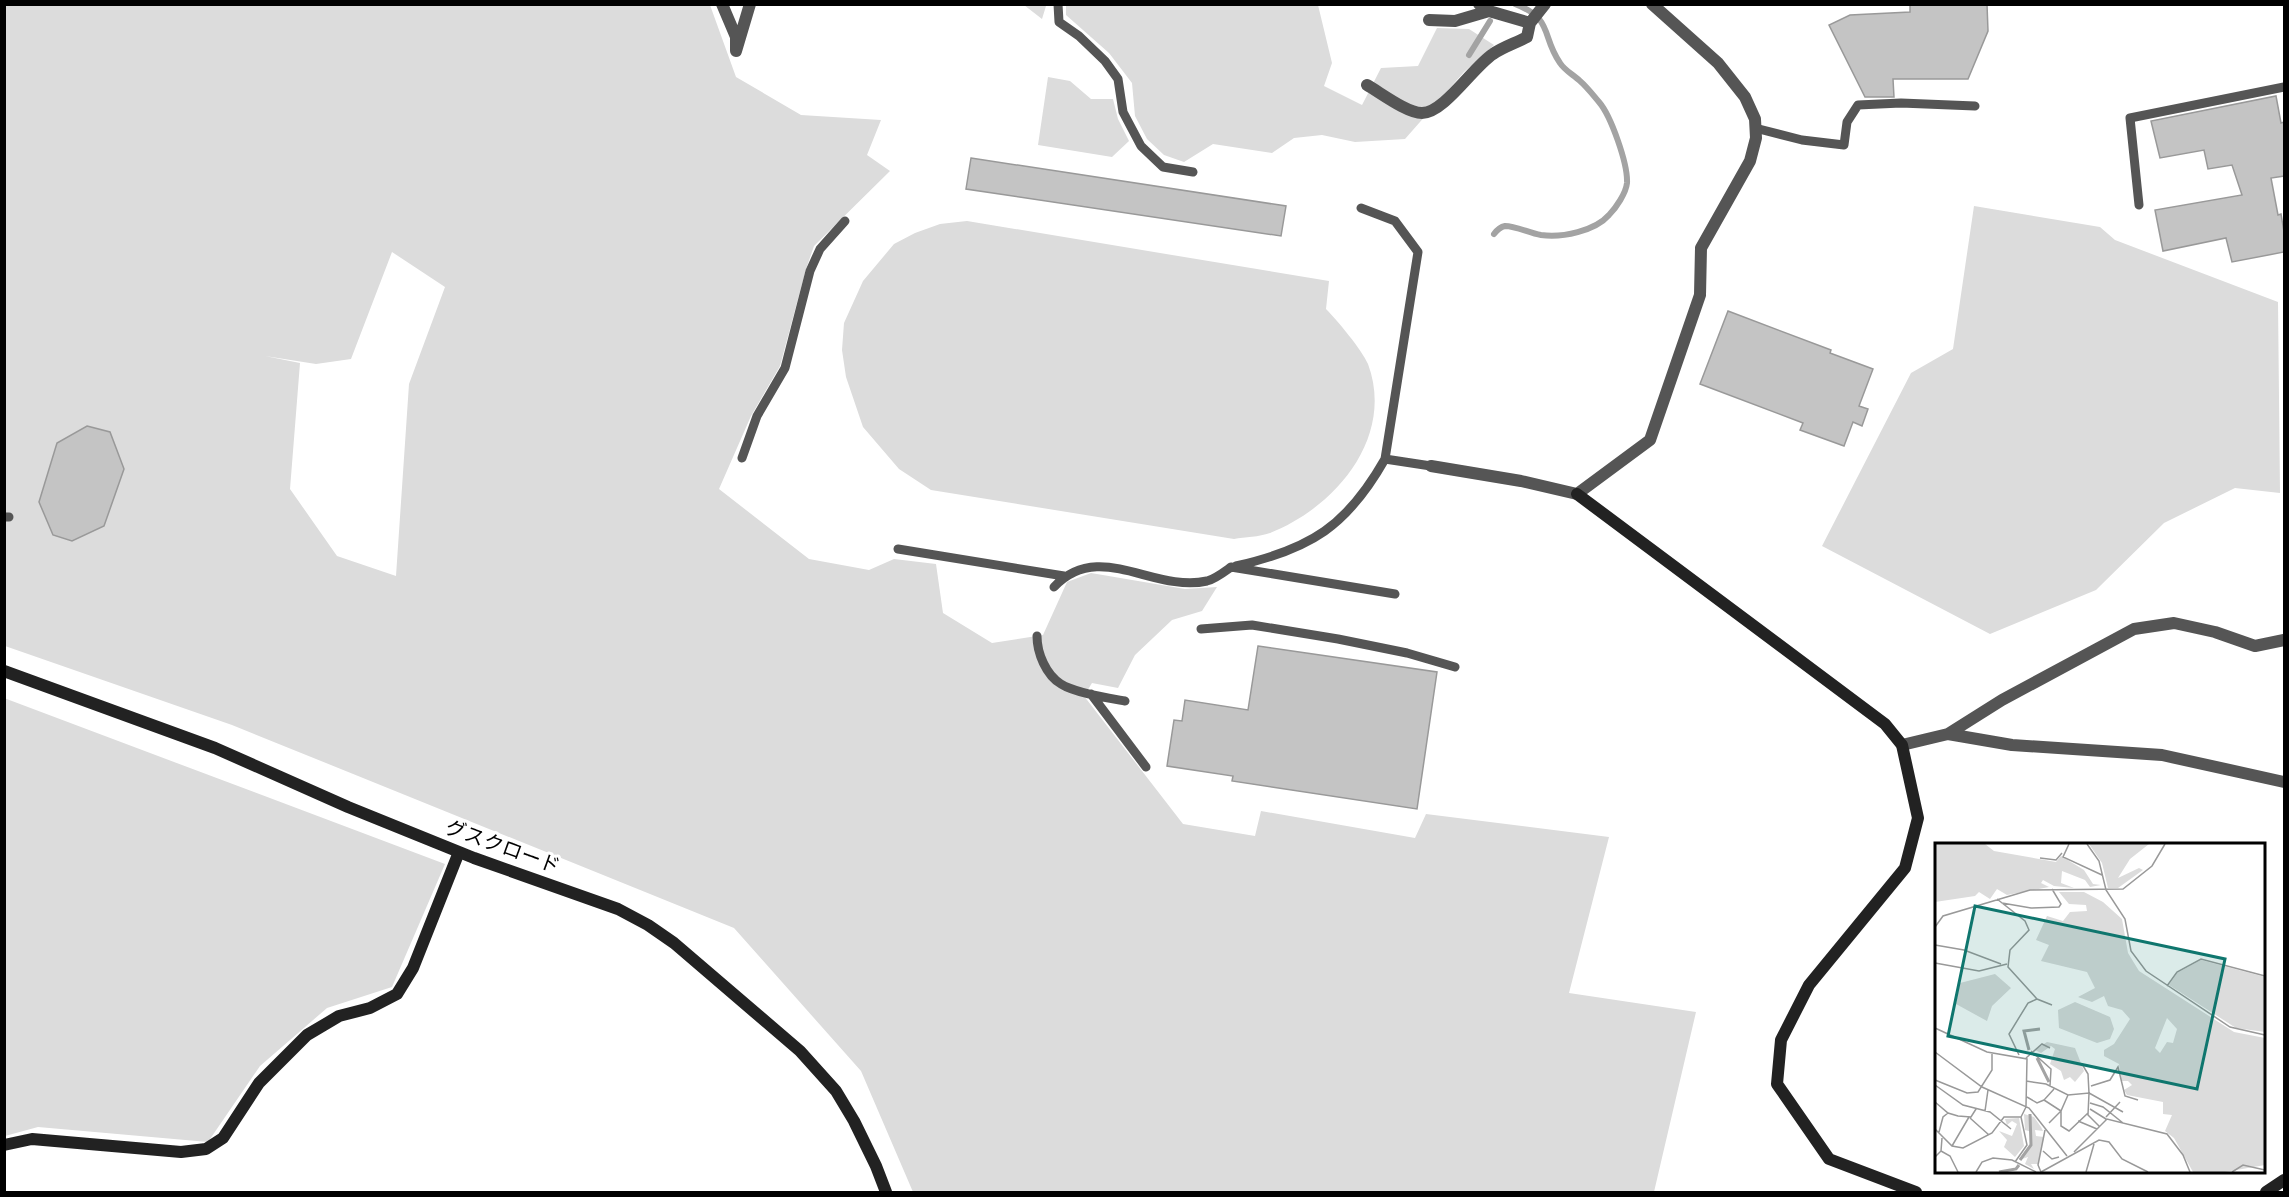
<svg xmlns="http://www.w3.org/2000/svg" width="2289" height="1197" font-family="'Noto Sans','Noto Sans JP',sans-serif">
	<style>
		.green { fill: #dcdcdc; fill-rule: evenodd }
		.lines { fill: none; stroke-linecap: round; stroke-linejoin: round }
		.stream { stroke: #a3a3a3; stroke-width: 6 }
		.building { fill: #c4c4c4; stroke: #999; stroke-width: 1.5 }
		.lane { stroke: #555; stroke-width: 9 }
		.street { stroke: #555; stroke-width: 12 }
		.secondary { stroke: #222; stroke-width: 12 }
		.labels { text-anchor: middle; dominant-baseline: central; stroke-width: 6; stroke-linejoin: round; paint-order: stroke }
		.street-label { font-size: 20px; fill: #000; stroke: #fff }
		.inset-river { fill: none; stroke: #a3a3a3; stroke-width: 3 }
		.inset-road { fill: none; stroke: #999; stroke-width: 1.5 }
		.view { fill: #0f766e; fill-opacity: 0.15; stroke: #0f766e; stroke-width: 3 }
		.inset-edge { fill: none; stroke: #000; stroke-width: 3 }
	</style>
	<rect width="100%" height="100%" fill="#fff"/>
	<path class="green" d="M5 5H710L736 77 801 115 881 120 867 155 890 171 814 246 806 269 780 366 751 416 719 489 809 559 869 570 894 559 936 564 943 613 992 643 1043 635 1067 582 1091 573 1185 589 1217 587 1202 611 1172 620 1135 655 1118 688 1092 683 1084 696 1183 824 1255 836 1261 811 1415 838 1426 814 1609 837 1569 993 1696 1012 1654 1192H913L861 1071 734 928 232 725 5 646ZM392 252 445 287 409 384 396 576 337 556 290 489 300 363 265 356 316 364 351 359Z
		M1024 5H1049L1046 6 1042 19Z
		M1066 5H1318L1332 63 1324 86 1362 105 1381 68 1418 66 1437 28 1469 29 1494 45 1464 72 1405 139 1355 142 1322 135 1294 138 1272 153 1213 144 1184 162 1164 155 1147 139 1135 116 1132 83 1109 53 1066 15Z
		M1048 77 1070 81 1091 99H1113L1118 119 1129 141 1112 157 1038 145Z
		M1974 206 2100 227 2115 240 2278 302 2280 493 2235 488 2164 523 2096 590 1990 634 1822 546 1911 373 1953 349Z
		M967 221 1329 281 1326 309C1337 320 1362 350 1368 364 1395 437 1336 507 1270 533 1259 537 1245 537 1234 539L931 490 899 469 863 427 846 377 842 350 844 323 863 281 894 244 915 233 940 224Z
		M4 698 445 864 392 987 327 1008 260 1066 208 1142 38 1127 5 1136Z"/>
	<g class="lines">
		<path class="stream" d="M1469 55 1490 21
			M1494 234C1497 230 1500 227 1505 226 1516 226 1529 233 1541 235 1562 238 1595 231 1609 215 1616 208 1626 193 1627 183 1628 164 1611 116 1599 102 1593 95 1587 87 1580 81 1574 75 1565 71 1560 63 1541 36 1554 19 1515 4"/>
	</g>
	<path class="building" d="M1910 4H1987L1988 31 1968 79H1893L1894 97H1865L1829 25 1850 15 1910 12Z
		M2276 96 2281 123 2284 122V176L2271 178 2278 215 2281 214 2284 232V252L2232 262 2226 238 2163 251 2155 210 2242 195 2232 165 2208 169 2204 150 2160 158 2151 121Z
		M971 158 1286 206 1281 236 966 189Z
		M1728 311 1831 350 1830 353 1873 369 1859 406 1868 409 1862 426 1853 422 1844 446 1800 430 1803 423 1700 384Z
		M87 426 110 432 124 469 104 526 72 541 53 535 39 502 57 443Z
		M1258 646 1437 672 1417 809 1232 781 1233 776 1167 766 1174 720 1182 721 1185 700 1248 710Z"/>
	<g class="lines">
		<path class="lane" d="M1058 4 1059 22 1079 36 1105 61 1118 79 1123 112 1141 146 1163 167 1193 172
			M1755 128 1802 140 1844 145 1847 122 1858 105 1901 103 1975 106
			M2139 205 2130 118 2284 87
			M1361 208 1395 221 1418 252 1385 459
			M742 458 757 416 785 368 810 271 820 249 845 221
			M4 517H9
			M898 549 1064 576
			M1236 566C1311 549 1347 526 1385 459L1431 466
			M1054 587C1099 539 1153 593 1207 581 1215 579 1224 572 1231 567L1395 594
			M1201 629 1252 625 1338 639 1407 653 1455 667
			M1037 636C1037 653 1046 675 1061 684 1075 693 1108 698 1125 701
			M1091 694 1146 767"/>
		<path class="street" d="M722 4 736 37V51L750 4
			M1479 4 1489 11 1530 23
			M1429 20 1455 21 1489 11
			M1367 85C1381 93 1407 113 1422 113 1444 113 1473 67 1493 54 1503 47 1516 43 1527 37L1530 23 1545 4
			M1431 466 1521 481 1577 494 1650 440 1700 295 1701 248 1750 161 1756 138 1755 119 1745 97 1718 63 1652 4
			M1948 734 2012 745 2162 755 2284 782
			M1902 745 1948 734 2002 700 2134 629 2174 623 2215 632 2255 646 2284 640"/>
		<path class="secondary" d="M1577 494 1885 724 1902 745 1918 818 1905 868 1809 985 1781 1040 1777 1084 1829 1159 1916 1192
			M4 671 215 748 348 807 474 858 618 909 648 925 674 943 800 1051 836 1091 854 1121 876 1166 886 1192
			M4 1145 32 1139 181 1152 206 1149 223 1138 259 1083 307 1035 339 1016 370 1008 397 994 413 968 459 852
			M2266 1192 2284 1180"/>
	</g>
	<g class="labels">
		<g class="street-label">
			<text transform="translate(503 846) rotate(20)">グスクロード</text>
		</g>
	</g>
	<g transform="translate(1935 843)">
		<rect width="330" height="330" fill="#fff"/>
		<path d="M0 1H50L59 8 121 19 126 13 149 27 158 41 166 42 155 44 150 37 127 28 126 40 139 45 119 43 108 37 106 40 114 44 72 52 62 46 55 56 44 49 40 53 0 59ZM154 1H214L195 16 183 35 204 25 208 27 183 45H173L167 20ZM124 49H149L168 59 187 76 193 110 204 128 299 189 330 195V322L290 329H258L239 295 230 288 237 272 228 271V259L192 252 189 247 197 242 193 238H186L184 221 169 213V207L179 201 195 176 187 167 173 163 169 153 157 159 143 154 160 145 152 129 106 118 114 102 101 97 112 73 128 78 135 69 152 68 151 62 134 61ZM232 175 242 186 238 200 232 199 225 210 220 205ZM266 117 330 134V189L301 185 234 142 242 130ZM60 131 76 145 57 163 52 178 21 161 25 140ZM140 159 175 174 179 186 175 196 162 200 124 185 123 167ZM112 199 140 205 149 228 140 239 135 234 129 237 126 228 115 221 120 206 116 203 106 210 100 207ZM89 271 99 274 106 284 108 288 100 287 101 293 109 294 103 321H96L99 326 90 321 93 314 84 317 97 298V289L90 287ZM84 275 89 303 80 314 69 304 72 297 64 288 77 293 82 281 77 278 72 282 70 276Z" fill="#dcdcdc" fill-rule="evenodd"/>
		<path class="inset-river" d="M94 207 89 188 105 186M102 215 114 239M85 317 96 302 95 271M64 329 81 326 84 322"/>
		<path class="inset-road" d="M134 1 128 14 167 32M152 1 164 18 171 47 190 76 196 108 211 128 295 184 330 192M105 15 121 17 127 10M62 56 90 78 94 87 75 107 73 124 102 156 117 162M67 60 96 65 124 64 126 61 117 46M0 84 8 73 95 47 188 46 217 23 230 1M0 102 29 107 66 121M0 120 44 128 72 121M232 143 242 129 266 116 330 133M0 185 52 209 92 216 91 263M96 208 116 226 115 243M0 209 47 244 94 265 132 313M84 212 74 191 93 160 102 156M91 215 107 201 115 205M147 221 153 231 154 250 188 269M0 237 32 250 43 249 57 227V210M91 238 111 241 133 252 154 250 153 272 164 283M0 242 28 262 55 269 76 286M156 243 175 237 183 224 190 253 203 257M133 252 126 268V283L134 288 153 270M92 254 102 260 109 257M0 259 13 270 23 273 36 274 41 266M155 260 168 264 188 280M155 266 171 276M50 268 53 247M171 274 185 259M35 275 54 292M143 278 162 286M114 280 126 268 109 257 119 246M0 286 17 303 28 305 57 290 69 274H86M4 289 8 274 13 270M17 303 34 274M6 308 15 313 23 329M108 308 117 316 124 314M139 309 172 276 232 291 248 312 255 329M0 314 6 308 7 295M80 319 92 302 86 274 91 264M41 329 47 319 58 315 77 317 101 329M106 329 103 322 110 287M106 329 164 297 174 299 187 316 213 329M151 329 159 301M297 329 308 322 330 327"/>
		<path class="view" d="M40 63 290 116 262 246 13 193Z"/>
		<rect width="330" height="330" class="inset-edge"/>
	</g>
	<rect width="2289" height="1197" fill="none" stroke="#000000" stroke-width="12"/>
</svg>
